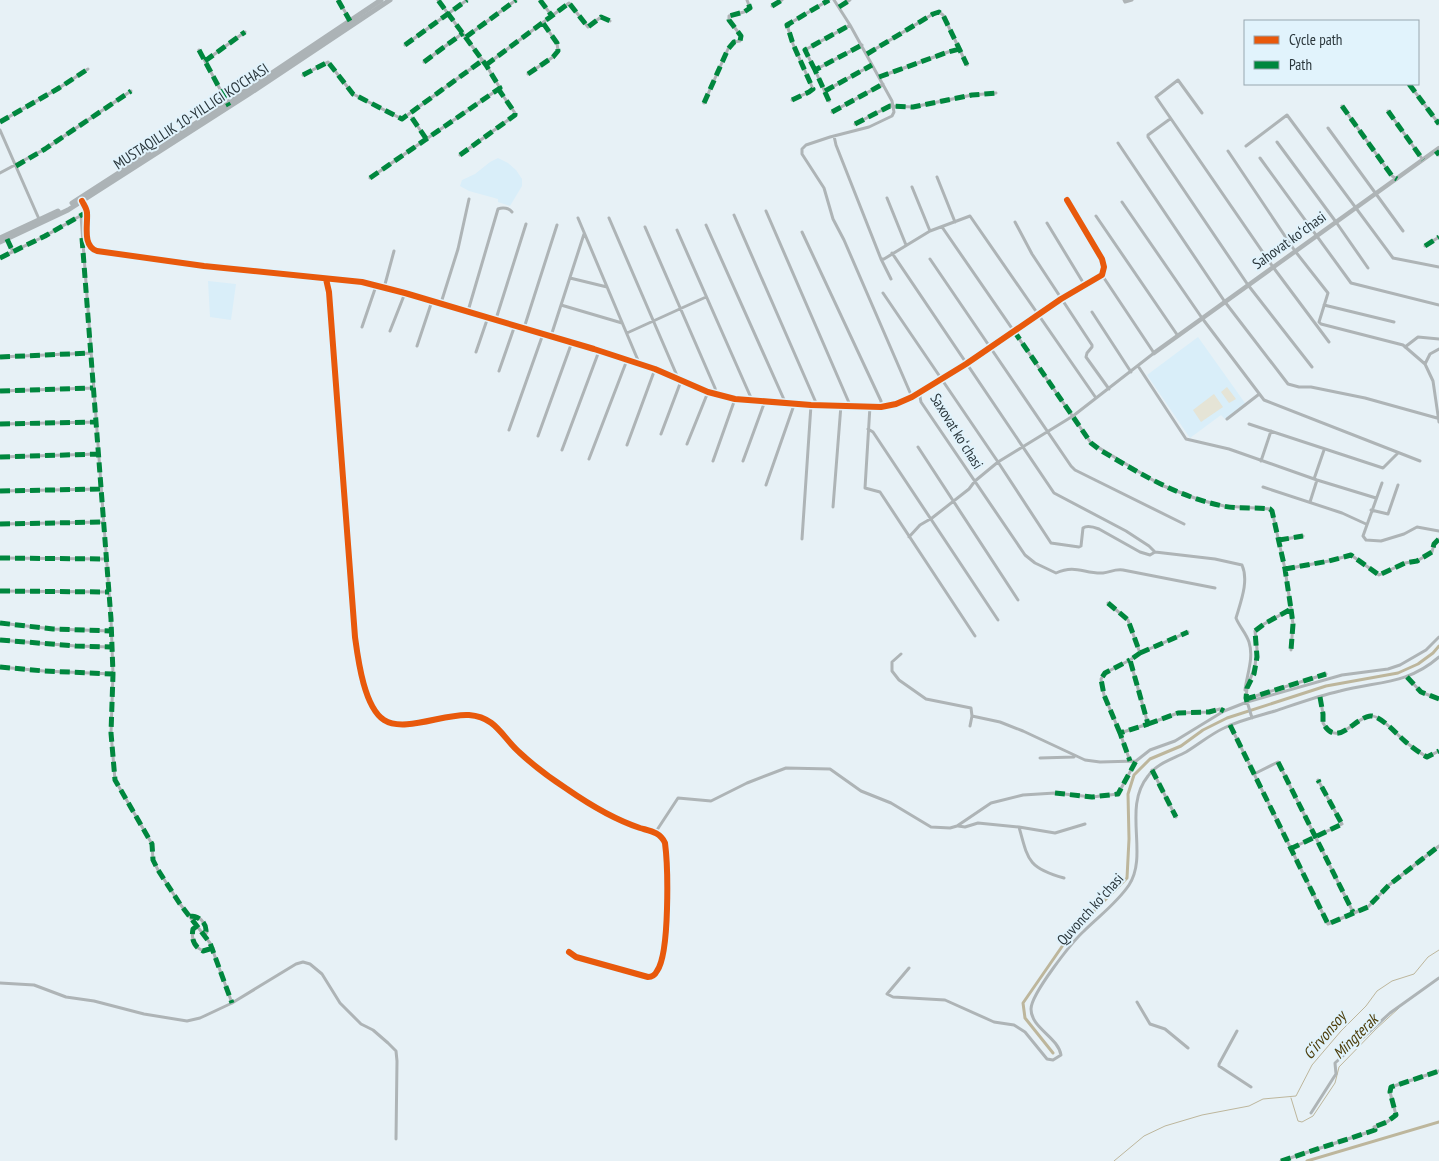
<svg xmlns="http://www.w3.org/2000/svg" width="1439" height="1161" font-family="'PT Sans Narrow',sans-serif">
	<style>
		.built { fill: #d9eef9 }
		.green { fill: #e5e4d6 }
		.lines { fill: none; stroke-linecap: round; stroke-linejoin: round }
		.stream { stroke: #bdb69c; stroke-width: 1 }
		.canal { stroke: #bdb69c; stroke-width: 3 }
		.minor { stroke: #aeb4b6; stroke-width: 3 }
		.tertiary { stroke: #aeb4b6; stroke-width: 4.5 }
		.secondary { stroke: #acb3b6; stroke-width: 5 }
		.quiet { stroke: #00873e; stroke-width: 5; stroke-dasharray: 10 5; stroke-linecap: butt }
		.cycleway-casing { stroke: #e1f3fc; stroke-width: 9 }
		.cycleway { stroke: #e8590c; stroke-width: 6 }
		.labels { text-anchor: middle; dominant-baseline: central; stroke-width: 4; stroke-linejoin: round; paint-order: stroke }
		.street-label { font-size: 15px; fill: #2a363b; stroke: #e1f3fc }
		.water-label { font-size: 16px; font-style: italic; fill: #4d3d0a; stroke: #e1f3fc }
	</style>
	<rect width="100%" height="100%" fill="#e7f1f6"/>
	<path class="built" d="M498 158 508 163 516 170 522 179V186L510 206 498 202V199L469 191 460 186 462 180 475 174 490 162Z
		M208 281 236 284 231 320 210 317Z
		M1198 337 1245 403 1225 419 1221 415 1190 438 1147 375Z"/>
	<path class="green" d="M1227 387 1236 399 1229 403 1221 392Z
		M1214 394 1223 407 1201 422 1193 410Z"/>
	<g class="lines">
		<path class="stream" d="M1291 1098 1298 1121 1302 1122 1313 1116 1335 1083 1339 1067 1376 1029 1399 1008
			M1114 1161 1144 1136 1165 1126 1202 1115 1249 1106 1263 1099 1296 1096 1312 1065 1341 1031 1366 1006 1377 991 1392 981 1414 974 1428 957 1439 950"/>
		<path class="canal" d="M1053 1053 1025 1018 1023 1003 1070 935 1127 878 1129 839 1128 794 1134 775 1150 759 1181 746 1203 730 1227 718 1326 686 1398 673 1418 664 1433 653 1439 646
			M1307 1161 1439 1122"/>
		<path class="minor" d="M338 0 350 20
			M540 0 552 16
			M834 0 850 25 892 101 894 112 892 116 869 127 830 137 806 145 802 149V154L824 188 833 219 844 240 912 397
			M1124 0 1125 2 1132 0
			M772 6 782 0
			M839 7 850 0
			M466 37 516 0
			M405 45 467 0
			M199 50 228 104
			M867 54 933 14 939 12 943 15 967 65
			M205 61 245 32
			M424 62 463 33
			M486 65 569 3 588 27 601 17 610 21
			M815 70 805 50 850 25
			M528 74 553 57 558 51 557 43 543 23
			M303 75 328 62 353 94 402 119 483 60
			M879 77 948 52 960 49
			M1409 84 1439 124
			M825 91 872 65
			M792 100 809 92 813 89 793 44 787 25 829 0
			M829 101 815 70 862 45
			M704 103 728 49 734 42 740 41 741 36 729 20V16L744 12 750 8 747 0
			M1342 106 1392 176 1397 179
			M1388 111 1423 160
			M832 112 883 84
			M1202 113 1178 80 1156 97 1273 267 1329 342
			M412 118 427 140
			M1170 119 1148 135V137L1248 285 1312 367
			M0 122 59 88 88 69
			M855 124 890 106 913 107 972 95 996 93
			M1328 128 1403 231
			M0 130 39 219
			M834 136 836 145 881 259H884L930 231 970 216 1096 398
			M1277 142 1336 222 1368 268
			M1118 143 1225 302 1288 384 1299 387H1311L1365 398 1437 418
			M1246 146 1287 115 1393 258 1439 267
			M1228 151 1295 251 1328 293 1319 322 1321 324 1403 345 1425 364
			M1436 151 1439 155
			M460 155 515 115V113L499 90
			M1260 158 1351 283 1439 305
			M0 173 45 149 131 91
			M937 177 955 222
			M370 178 500 88 486 65 438 0
			M912 187 930 231
			M887 198 906 245
			M1122 202 1202 318 1264 400 1420 461
			M766 211 850 405
			M734 215 817 405
			M81 216 111 619 113 674 111 733 115 780 152 844 153 860 158 870 180 904 210 943 232 1003
			M1096 216 1178 336
			M578 218 640 365
			M609 218 678 378
			M1015 222 1032 254 1092 345V347L1087 353 1086 357 1109 389
			M1047 223 1084 284
			M706 225 786 404
			M645 227 715 388 716 394
			M942 227 1091 443 1161 485 1200 500 1224 506 1270 509 1272 511 1285 569 1291 609 1264 624 1255 631 1257 649 1255 666 1247 688 1246 698 1252 718
			M677 230 752 400
			M802 232 881 401V407
			M7 239 13 252
			M1425 246 1439 237
			M892 253 1054 493 1126 531 1149 546 1155 552 1215 559 1242 565C1249 581 1241 601 1236 618 1239 626 1246 633 1249 642 1254 658 1247 674 1245 690
			M0 258 45 236 87 212
			M881 259 891 279
			M930 259 1071 466 1075 470 1184 524
			M570 278 607 287
			M326 279 329 292 355 637C358 659 364 707 384 720 404 733 445 713 469 715 496 717 502 737 519 752 534 766 550 778 567 789 590 805 613 819 640 828 650 831 660 832 665 843 668 866 670 953 657 971 655 975 652 977 648 977L576 957 569 952
			M384 288 394 251
			M883 293 998 462 1051 543 1079 547 1081 546 1083 528C1087 525 1094 527 1099 529L1140 552 1150 555 1155 552
			M441 303 458 249 469 199
			M561 305 622 323
			M1324 305 1394 322
			M468 311 498 209C503 207 509 208 512 212
			M1092 312 1131 372
			M496 319 526 224
			M362 327 376 286
			M524 328 557 225
			M390 331 405 293
			M627 333 706 297
			M551 336 584 234
			M417 346 432 301
			M1405 347 1418 337 1439 339
			M1439 349 1430 354 1425 364 1433 381 1439 422
			M476 352 488 317
			M0 357 90 353
			M1138 366 1186 439 1229 449 1317 480 1376 498
			M499 371 515 325
			M0 391 93 388
			M921 392 920 397 921 402 1025 555 1035 563 1056 573C1076 564 1084 574 1103 573 1111 572 1114 569 1123 570L1215 588
			M870 406 865 488 880 492 975 636
			M1227 419 1258 395
			M0 424 96 422
			M1249 424 1383 468 1398 453
			M868 429 873 432 998 620
			M509 430 543 334
			M661 434 681 381
			M538 436 572 342
			M687 444 708 392
			M627 445 655 369
			M918 447 1018 600
			M562 450 599 351
			M0 457 98 454
			M589 459 627 360
			M713 461 735 399
			M743 461 765 401
			M1261 461 1271 431
			M1314 479 1324 450
			M1382 483 1363 536 1366 540 1381 541 1404 534 1417 527 1439 531
			M766 485 794 405
			M1263 487 1342 513 1366 524
			M0 491 101 489
			M1310 502 1317 480
			M833 507 841 405
			M1371 510 1388 514 1398 485
			M0 524 103 522
			M909 537 920 525 932 518 969 489 975 481 998 462 1073 416 1154 353 1102 275 1104 267 1102 259 1067 200
			M802 539 811 405
			M1279 540 1303 536
			M0 558 106 559
			M1285 569 1329 561 1351 555 1379 575 1405 563 1417 561 1432 552 1434 544 1439 539
			M0 591 109 592
			M1108 603 1128 620 1140 653 1130 660 1148 724 1120 733 1130 761
			M1291 609 1293 624 1291 650
			M0 623 53 629 111 631
			M0 640 76 646 111 647
			M1140 653 1188 632
			M901 654 892 662V671L899 680 926 699 971 708 972 716 1000 722 1023 731 1085 760 1100 762 1136 761 1150 750 1175 741 1224 711 1247 702 1342 675 1388 669 1400 665 1426 650 1439 637
			M0 667 44 671 113 674
			M1407 677 1421 692 1439 699
			M1320 697 1323 714V723C1337 749 1354 718 1370 716 1380 714 1399 737 1407 743 1413 748 1420 753 1427 757L1439 751
			M1246 699 1326 674
			M1148 724 1178 713 1209 712 1220 709 1224 711
			M1230 725 1328 924 1368 907 1389 885 1439 846
			M970 726 972 716
			M1120 733 1104 695 1101 679 1105 673 1130 660
			M1040 758 1074 757
			M1152 770 1176 817
			M1254 774 1278 762 1353 912
			M958 826 965 827 978 823 1019 827 1055 833 1085 824
			M1019 827C1028 860 1028 868 1064 878
			M655 833 678 798 711 801 747 783 786 768 830 769 861 791 891 803 931 827 950 828 957 826 991 803 1023 795 1055 793 1092 797 1118 794 1136 761
			M1290 849 1342 824 1318 780
			M190 916C200 915 205 923 207 932L205 935
			M197 926 193 929C191 939 194 947 203 951L213 948
			M909 968 887 994 893 997 945 1000 994 1022 1014 1025 1025 1032 1047 1059 1053 1060 1061 1055C1058 1037 1031 1028 1031 1009 1031 994 1072 942 1084 931 1099 916 1117 903 1129 885 1149 854 1122 808 1148 776 1157 763 1173 759 1186 752 1199 744 1211 734 1224 728 1240 720 1258 716 1275 711 1296 704 1318 696 1340 691 1378 681 1407 685 1439 657
			M0 983 34 985 66 997 94 1001 144 1014 187 1021 200 1018 232 1003 296 964 303 962 310 964 322 974 340 1003 361 1024 373 1030 388 1043 396 1051 397 1061 396 1139
			M1137 1002 1150 1024 1165 1029 1188 1048
			M1237 1031 1219 1064V1066L1251 1087
			M1311 1113 1334 1077 1336 1074 1335 1063 1390 1013 1439 978
			M1281 1161 1375 1130 1374 1127 1387 1122 1396 1115 1390 1092 1391 1087 1439 1071"/>
		<path class="tertiary" d="M82 201C84 205 87 209 87 213 88 225 82 246 97 251L204 266 362 282 405 293 594 349 655 369 708 392 735 399 811 405 881 407 896 404 912 397 966 364 1061 299 1102 275
			M1154 353 1439 148"/>
		<path class="secondary" d="M72 203 227 103 381 0
			M0 238 58 211
			M0 242 68 210 82 201 249 94 390 0"/>
		<path class="quiet" d="M338 0 350 21
			M540 0 552 16
			M772 6 782 0
			M839 7 850 0
			M466 37 516 0
			M405 45 467 0
			M199 50 229 106
			M867 54 933 14 939 12 943 15 967 65
			M205 61 245 32
			M424 62 463 33
			M486 65 569 3 588 27 601 17 610 21
			M815 70 805 50 850 25
			M528 74 553 57 558 51 557 43 543 23
			M303 75 328 62 353 94 402 119 483 60
			M879 77 948 52 960 49
			M1409 84 1439 124
			M825 91 872 65
			M792 100 809 92 813 89 793 44 787 25 829 0
			M829 101 815 70 862 45
			M704 103 728 49 734 42 740 41 741 36 729 20V16L744 12 750 8 747 0
			M1342 106 1392 176 1397 179
			M1388 111 1423 160
			M832 112 883 84
			M412 118 427 140
			M0 122 59 88 88 69
			M855 124 890 106 913 107 972 95 996 93
			M1436 151 1439 155
			M460 155 515 115V113L499 90
			M16 166 45 149 131 91
			M370 178 500 88 486 65 438 0
			M82 238 111 619 113 674 111 733 115 780 152 844 153 860 158 870 180 904 210 943 232 1003
			M7 239 13 252
			M1425 246 1439 237
			M0 258 45 236 87 212
			M1014 331 1091 443 1100 450C1139 473 1178 497 1223 506 1238 509 1254 507 1270 509L1272 511 1285 569 1291 609 1264 624 1255 631 1257 657 1254 674 1247 688 1246 698 1247 702
			M0 357 90 353
			M0 391 93 388
			M0 424 96 422
			M0 457 98 454
			M0 491 101 489
			M0 524 103 522
			M1279 540 1303 536
			M0 558 106 559
			M1285 569 1329 561 1351 555 1379 575 1405 563 1417 561 1432 552 1434 544 1439 539
			M0 591 109 592
			M1108 603 1128 620 1140 653 1130 660 1148 724 1120 733 1130 761
			M1291 609 1293 624 1291 650
			M0 623 53 629 111 631
			M0 640 76 646 111 647
			M1140 653 1188 632
			M0 667 44 671 113 674
			M1407 677 1421 692 1439 699
			M1320 697 1323 714V723C1337 749 1354 718 1370 716 1380 714 1399 737 1407 743 1413 748 1420 753 1427 757L1439 751
			M1246 699 1326 674
			M1148 724 1178 713 1209 712 1220 709 1224 711
			M1230 725 1328 924 1368 907 1389 885 1439 846
			M1120 733 1104 695 1101 679 1105 673 1130 660
			M1278 762 1353 912
			M1152 770 1176 817
			M1055 793 1092 797 1118 794 1136 761
			M1290 849 1342 824 1318 780
			M190 916C200 916 209 925 205 935
			M197 926 193 929C191 939 194 947 203 951L213 948
			M1281 1161 1375 1130 1374 1127 1387 1122 1396 1115 1390 1092 1391 1087 1439 1071"/>
		<g class="cycleway-casing">
			<path id="cycleway" d="M82 201C84 205 87 209 87 213 88 225 82 246 97 251L204 266 362 282 405 293 594 349 655 369 708 392 735 399 811 405 881 407 896 404 912 397 966 364 1061 299 1102 275 1104 267 1102 259 1067 200
				M326 279 329 292 355 637C358 659 364 707 384 720 404 733 445 713 469 715 496 717 502 737 519 752 534 766 550 778 567 789 590 805 613 819 640 828 650 831 660 832 665 843 668 866 670 953 657 971 655 975 652 977 648 977L576 957 569 952"/>
		</g>
		<use href="#cycleway" class="cycleway"/>
	</g>
	<g class="labels">
		<g class="street-label">
			<text transform="translate(191 116) rotate(-33)">MUSTAQILLIK 10-YILLIGI KO'CHASI</text>
			<text transform="translate(1289 240) rotate(-36)">Sahovat koʻchasi</text>
			<text transform="translate(957 431) rotate(58)">Saxovat koʻchasi</text>
			<text transform="translate(1090 909) rotate(-48)">Quvonch koʻchasi</text>
		</g>
		<g class="water-label">
			<text transform="translate(1324 1035) rotate(-50)">G‘irvonsoy</text>
			<text transform="translate(1355 1036) rotate(-45)">Mingterak</text>
		</g>
	</g>
	<rect x="1244" y="20" width="175" height="65" fill="#e1f3fc" stroke="#98a7af"/>
	<rect x="1254" y="36" width="25" height="8" fill="#e8590c" stroke="#98a7af"/>
	<text x="1289" y="45" font-size="15" fill="#2a363b">Cycle path</text>
	<rect x="1254" y="61" width="25" height="8" fill="#00873e" stroke="#98a7af"/>
	<text x="1289" y="70" font-size="15" fill="#2a363b">Path</text>
</svg>
